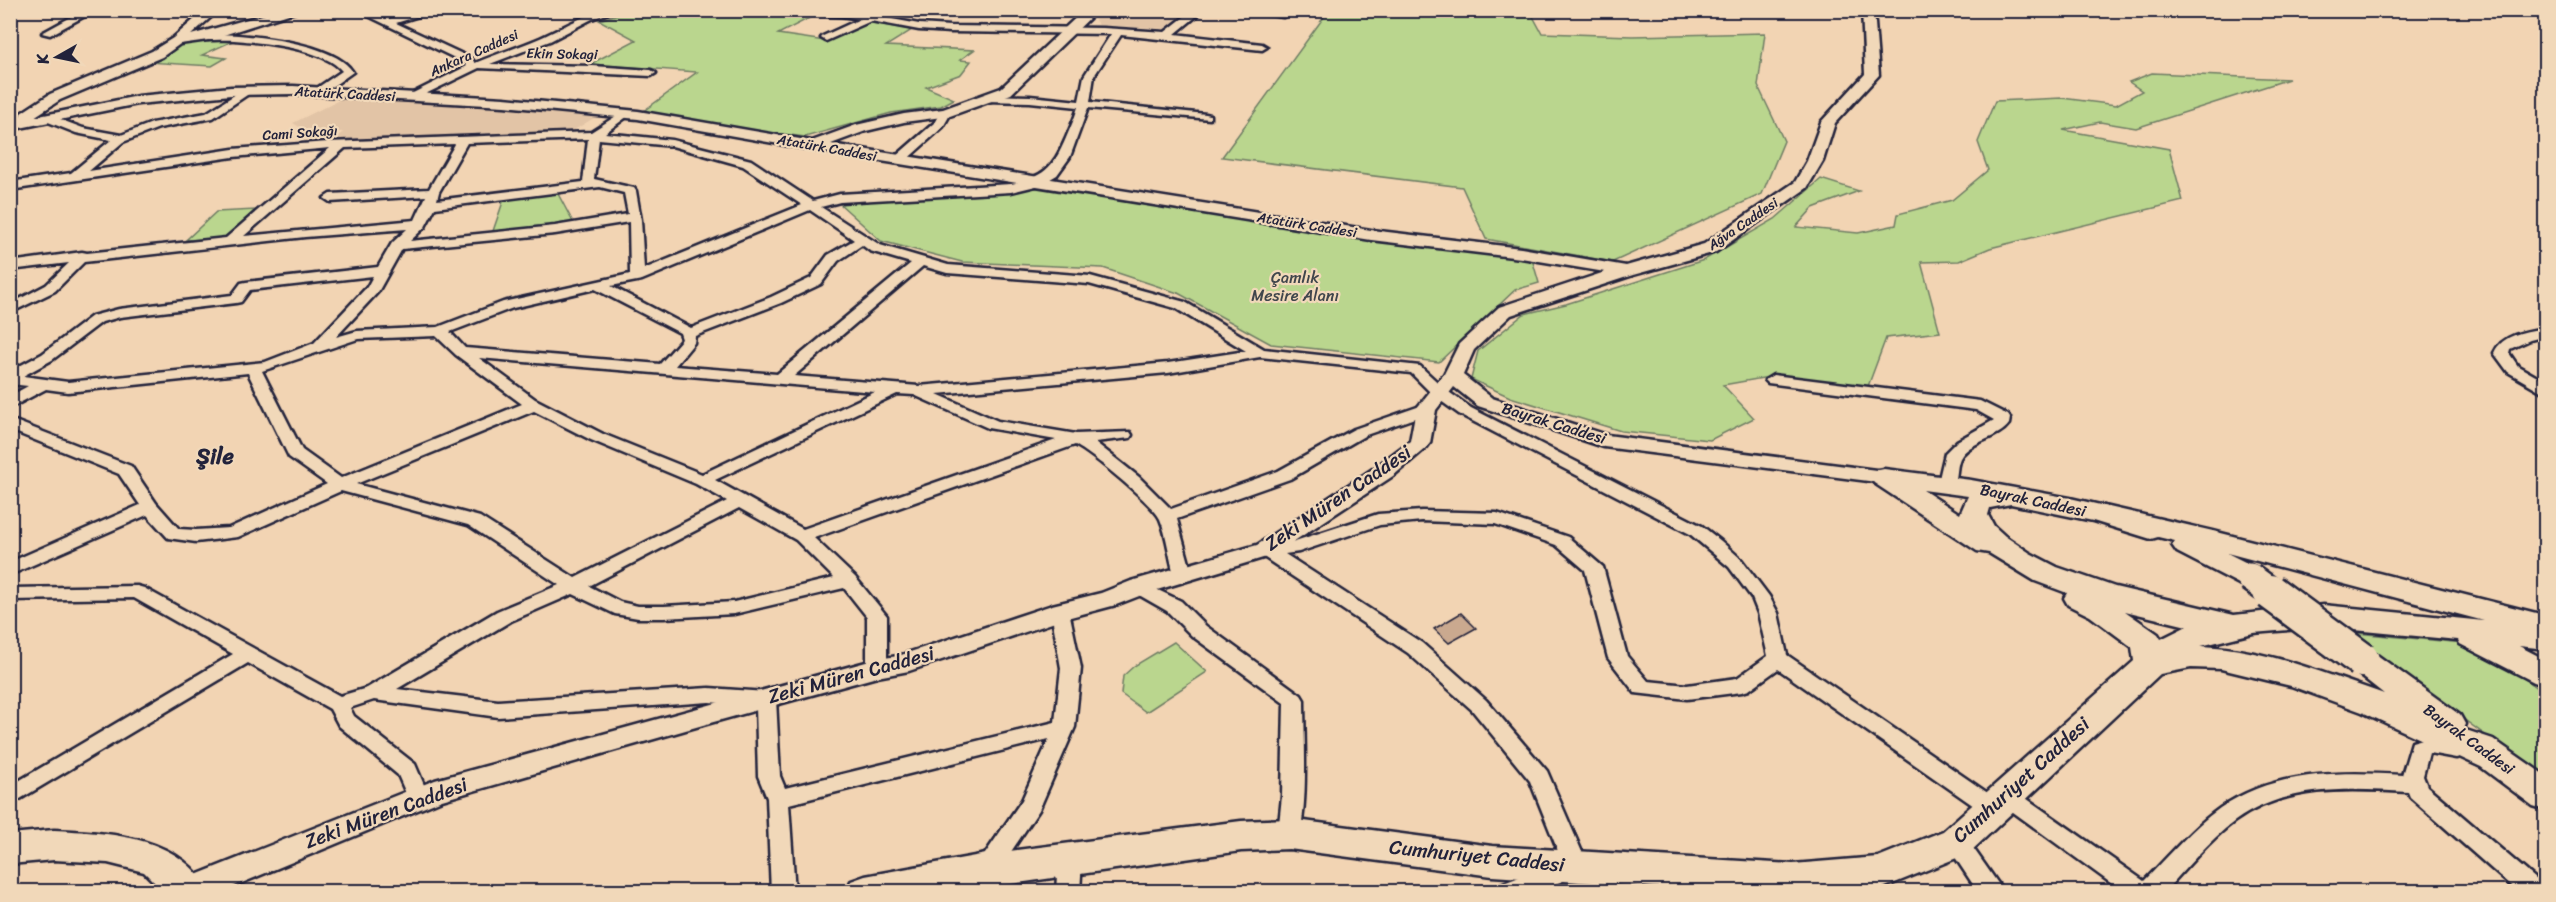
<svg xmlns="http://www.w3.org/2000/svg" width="2556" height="902" font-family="Sriracha,sans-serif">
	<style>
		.built { fill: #e2c4a6 }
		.green { fill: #bad68e; stroke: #6e7c64; stroke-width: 1.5 }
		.building { fill: #caa98f; stroke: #22223b; stroke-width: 1.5 }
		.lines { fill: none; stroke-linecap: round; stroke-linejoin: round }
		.minor-casing { stroke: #22223b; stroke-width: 5 }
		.tertiary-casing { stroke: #22223b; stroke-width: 5 }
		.primary-casing { stroke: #22223b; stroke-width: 5 }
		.minor { fill: #f1d8b9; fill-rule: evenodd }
		.tertiary { fill: #f1d8b9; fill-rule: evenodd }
		.primary { fill: #f1d8b9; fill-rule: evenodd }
		.primary-bridge-far1-casing { stroke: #22223b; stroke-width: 32; stroke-linecap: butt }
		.primary-bridge-casing { stroke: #22223b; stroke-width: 39; stroke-linecap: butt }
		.primary-bridge-far1 { stroke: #f1d8b9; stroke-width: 27 }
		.primary-bridge { stroke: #f1d8b9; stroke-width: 34 }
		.labels { text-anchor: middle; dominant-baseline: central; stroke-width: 4.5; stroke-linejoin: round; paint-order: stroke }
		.far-street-label { font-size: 14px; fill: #22223b; stroke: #f1d8b9 }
		.park-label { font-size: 16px; fill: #40464c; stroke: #f1d8b9 }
		.street-label { font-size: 16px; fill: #22223b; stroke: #f1d8b9 }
		.near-street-label { font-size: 20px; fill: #22223b; stroke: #f1d8b9 }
		.district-label { font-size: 22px; font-weight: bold; fill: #22223b; stroke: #f1d8b9 }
	</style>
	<rect width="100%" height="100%" fill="#f2d4b3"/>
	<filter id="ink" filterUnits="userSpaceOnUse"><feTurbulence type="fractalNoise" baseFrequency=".0167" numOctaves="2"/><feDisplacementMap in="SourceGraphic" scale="12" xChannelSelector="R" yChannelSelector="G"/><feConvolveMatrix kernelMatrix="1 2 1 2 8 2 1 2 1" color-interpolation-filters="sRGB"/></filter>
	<g filter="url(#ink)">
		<path class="built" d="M1104 11H1193L1165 29 1099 25 1094 19Z
			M343 98 504 107 597 116 571 132 332 142 343 132 306 131 293 123Z"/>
		<path class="green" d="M631 10 823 11 778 34 825 41 866 22 912 30 886 46 974 50 960 60 971 61 961 74 926 87 954 99 941 106 891 113 805 137 638 115 697 72 590 64 636 40 599 20Z
			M1329 10 1530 11 1542 33 1632 36 1765 33 1758 86 1784 141 1762 194 1613 262 1486 239 1462 187 1222 157Z
			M232 38 235 40 202 55 226 58 212 66 146 62C182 42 190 39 232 38Z
			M2152 73 2289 79 2136 128 2100 122 2063 130 2169 149 2183 201 1990 248 1959 261 1921 262 1940 332 1886 338 1867 389 1780 375 1723 385 1754 418 1710 440 1621 431 1510 397 1471 379 1478 351 1524 314 1566 304 1704 260 1775 219 1821 179 1859 191 1813 208 1796 227 1858 233 1896 225 1898 214 1952 200 1988 170 1978 142 1995 101 2062 98 2116 105 2142 91 2129 82Z
			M1040 184 1532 259 1539 283 1515 290 1439 362 1271 344 1178 293 1103 268 962 262 881 241 840 204 857 200 1016 191Z
			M557 192 574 224 493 231 504 199Z
			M255 210 226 238 186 240 216 212Z
			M2345 632 2474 644 2545 693V779Z
			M1174 642 1207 672 1146 712 1121 694 1123 676 1134 666Z"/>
		<path class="building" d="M1461 613 1476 628 1449 643 1434 629Z"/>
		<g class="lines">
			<g class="minor-casing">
				<path id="minor" d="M84 10H96L50 35 42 33Z
					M356 10H369L388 19 421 10H438L396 23 471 58 475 63C497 54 519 47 540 38 568 26 588 10 618 10L592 19 550 41 490 64 593 66 651 70 656 73 651 76 479 68 413 100 408 97 409 95 467 66 463 62Z
					M770 10H843L919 24 950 26 1103 28 1165 32 1193 10H1204L1175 34 1262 44 1267 47 1262 50 1121 35 1094 76 1090 102 1206 114 1210 115V119L1088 108 1070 157 1057 175 1040 185 1011 192 840 202 821 207 880 245 948 265 1090 276 1185 302 1264 349 1420 366 1446 390 1471 408 1702 526 1721 541 1741 559 1769 596 1778 613 1787 655 1995 798 1994 795 1997 789 2005 786 2013 789 2144 881C2169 856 2192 828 2220 808 2274 771 2339 771 2402 775L2412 742 2430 737 2464 744 2467 750 2464 756 2456 758 2429 753 2423 776 2427 786 2543 885 2546 892H2518L2410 797 2408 792C2349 788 2285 785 2235 821 2208 841 2187 868 2164 892H2123L2002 804 2003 807 2000 813 1992 816 1984 813 1778 669 1749 690 1742 692 1687 699 1635 693 1608 658 1585 570 1556 545 1495 524 1422 521 1380 525 1299 552 1285 554 1422 643 1486 700 1547 771 1588 866 1584 873 1534 892H1494L1498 885 1562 861 1530 781 1472 710 1408 653 1259 554 1256 550 1259 546 1292 542 1378 514 1422 511 1497 513 1568 537 1603 567 1627 656 1648 681 1687 685 1737 678 1768 656 1758 613 1752 598 1729 567 1690 534 1459 414 1434 396 1411 373 1260 357 1168 373 937 394 998 421 1076 434 1130 432 1132 435 1130 438 1095 442 1139 477 1171 509 1278 471 1354 429 1426 404 1434 409 1432 412 1366 435 1290 479 1177 519 1192 574 1190 578H1176L1174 574C1169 557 1167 535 1160 519 1153 504 1091 453 1075 445L814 538 855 577 887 616V668L884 673 877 675 870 673 867 668V617L844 588 734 614 664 618H638L615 614 573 594 511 621 397 689 498 701 709 688 766 692 773 694 776 699 780 776 785 788 1055 722 1061 668 1051 611 1054 606 1061 605 1068 606 1081 668 1075 727 1039 810 994 877 986 880 978 877 974 870 1022 800 1049 739 789 804 795 892H771L767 798 758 776 756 706 709 702 498 717 374 700 350 708 354 716 415 764 430 799 427 805 419 808 411 805 398 775 339 726 330 709 248 663 10 805V786L233 654 134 598 10 600V588L137 586 144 588 340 696 367 688 497 611 559 585 468 525 341 491 238 537 196 542 168 538 147 515 10 575V562L140 505 119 474 10 430V419L131 466 156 503 179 529 196 530 229 528 327 484 289 457 248 373 68 392 46 389 10 408V396L28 386 10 384V371L42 354 92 316 119 309 232 295 241 283 246 282 378 267 392 243 407 229 305 237 84 262 55 291 10 313V304L46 285 69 263 10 270V262L82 252 87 253 226 238 330 148 233 157 10 190V182L71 173 111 140 76 133 43 120V116H51L83 128 121 135 152 123 206 113 244 89 248 88 253 91 213 118 159 128 123 142 89 171 233 149 328 142 591 132 624 111 630 114 628 116 605 133 672 140 751 160 813 201 840 194 1011 184C1043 177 1053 169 1066 138 1070 128 1075 118 1078 107L1030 102 986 101 981 98 986 95 1030 96 1079 101 1084 76 1111 34 950 32 919 30 871 21 826 41 821 38 823 36 860 19 841 16 774 13ZM588 139 583 182 437 200 439 192 467 143ZM599 139 672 146 743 166 802 205 644 269 641 220 636 191 634 188 594 179ZM455 144 429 189 330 194 324 198 330 202 426 196 415 220 244 236 345 148ZM600 187 624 193 628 214 555 226 410 241 425 227 435 208ZM810 210 854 240 828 255 811 278 771 297 691 328 611 286 642 280ZM629 222 630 274 503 302 438 327 357 331 336 337 378 292 402 249 555 234ZM862 245 870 251 911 263 777 374 675 366 694 343 695 336 781 303 821 284 838 261ZM923 266 947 273 1089 284 1175 308 1246 351 1168 363 919 386 794 376ZM373 276 367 287 314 343 265 362 68 382 23 376 52 360 102 322 120 317 236 303 241 302 250 290ZM595 289 680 333 682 339 660 364 465 348 450 332 513 308ZM436 336 456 355 522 404 341 478 302 450 262 371 358 339ZM479 358 875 392 702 474 603 434 535 399ZM897 394 914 395 988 428 1056 440 803 529 715 480ZM534 411 591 440 696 484 727 501 575 578 480 517 356 484ZM739 508 796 540 834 578 734 602 664 606H638L620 602 589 586Z
					M1236 10H1295L1283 17Z
					M204 34C239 33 334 41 353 72L322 94H314V90L342 71C326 49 260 42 234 40 223 39 211 41 201 39V35Z
					M945 110 951 113 943 127 903 163H895V157L934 123 941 111Z
					M2546 328V336L2530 340 2510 349 2509 353 2518 366 2546 382V394L2508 372 2494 353C2502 334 2527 331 2546 328Z
					M1773 375 1980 401 2008 415 2010 418 2009 424C1998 439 1974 440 1962 455 1955 464 1959 477 1953 487H1941L1938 483 1945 453 1957 441 1994 420 1976 410 1768 383 1765 380Z
					M1139 581 1181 601 1206 626 1301 695 1304 700C1304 731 1309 816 1297 840L1289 843 1281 840 1278 834 1282 796 1284 703 1192 636 1167 611 1132 591 1130 587 1132 583Z
					M1956 833 1964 835 2004 892H1978L1945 842 1948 835Z
					M1070 850 1078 852 1082 859 1080 892H1056L1058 859 1062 852Z"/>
			</g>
			<g class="tertiary-casing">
				<path id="tertiary" d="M205 10H219L191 35 280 10H301L208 40 180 44 162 57 60 100 34 117 138 96 231 87 293 86 504 98 638 111 812 141 856 125 904 114 943 109 1001 88 1084 10H1098L1011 94 950 116 904 122 866 131 831 144 1371 230 1521 248 1626 266 1704 244 1795 182 1807 161 1821 122 1865 74 1862 10H1874L1879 75 1835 123 1823 161 1807 188 1716 252 1633 275 1511 315 1474 350 1463 375 1492 398 1607 435 1884 471 1892 472 1895 477 1892 482 1884 483 1604 447 1478 406 1454 387 1436 410 1430 443 1427 447 1393 476 1273 555 1147 593 1116 605 1067 618 909 671 877 677 710 723 442 800 220 892H174L178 882 435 780 877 659 898 656 1052 605 1101 593 1131 581 1257 545 1377 466 1410 441 1416 409 1444 374 1459 344 1499 307 1605 272 1521 258 1371 240 813 150 638 119 504 106 293 94 231 95 138 104 10 130V122L19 120 21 113 50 94 152 51 173 38Z"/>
			</g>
			<g class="primary-casing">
				<path id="primary" d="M1884 469 1971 480 2070 498 2213 531 2544 615 2546 649 2519 646 2546 660V686L2534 682 2460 644 2458 640 2323 627 2253 633 2201 646C2263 648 2326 674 2384 694L2351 668 2346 660 2351 652 2362 649 2373 652 2460 715 2465 724 2463 729 2493 739 2546 776V810L2533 806 2481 767 2362 712 2291 686 2221 669 2191 668 2160 674 1969 853 1880 889 1847 892H1725L1492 876 1289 849 1241 851 955 892H846L851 881 865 876 986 854 1241 821 1289 819 1492 846 1793 864 1878 857 1943 831 2134 661 2132 647 2090 616 2068 605 2064 598 2067 593 2035 581 1989 553 1977 551 1874 483 1870 477 1874 471ZM1923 490 1968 496 1960 514ZM2011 504 2093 521 2151 539 2158 537 2175 541 2172 545 2177 552 2239 584 2250 587 2261 584 2265 577 2261 570 2227 553 2484 621 2323 605 2234 615 2115 587 2057 567 2030 553 2005 536 1994 526 1988 515 1990 508ZM2125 611 2187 626 2161 639 2158 634Z
					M54 830C109 833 181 835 209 892H164L144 872 108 863 54 860 10 864V834Z"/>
			</g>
			<use href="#minor" class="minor"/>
			<use href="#tertiary" class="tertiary"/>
			<use href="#primary" class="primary"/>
			<g class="primary-bridge-far1-casing">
				<path id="primary-bridge-far1" d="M2250 577 2272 593"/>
			</g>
			<g class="primary-bridge-casing">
				<path id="primary-bridge" d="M2270 592 2362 660"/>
			</g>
			<use href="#primary-bridge-far1" class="primary-bridge-far1"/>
			<use href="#primary-bridge" class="primary-bridge"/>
		</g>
	</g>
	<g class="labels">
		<g class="far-street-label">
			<text transform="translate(474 53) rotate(-24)">Ankara Caddesi</text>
			<text transform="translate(562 54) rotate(1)">Ekin Sokagi</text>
			<text transform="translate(345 94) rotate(3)">Atatürk Caddesi</text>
			<text transform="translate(300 133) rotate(-4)">Cami Sokağı</text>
			<text transform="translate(827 148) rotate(10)">Atatürk Caddesi</text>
			<text transform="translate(1743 224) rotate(-34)">Ağva Caddesi</text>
			<text transform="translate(1307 225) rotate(9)">Atatürk Caddesi</text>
		</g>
		<g class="park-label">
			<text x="1295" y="277">Çamlık<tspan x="1295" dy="18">Mesire Alanı</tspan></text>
		</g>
		<g class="street-label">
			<text transform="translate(1554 423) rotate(17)">Bayrak Caddesi</text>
			<text transform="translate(2033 500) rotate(12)">Bayrak Caddesi</text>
			<text transform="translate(2469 739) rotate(36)">Bayrak Caddesi</text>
		</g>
		<g class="near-street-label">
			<text transform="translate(1338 498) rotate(-34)">Zeki Müren Caddesi</text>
			<text transform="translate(851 675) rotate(-15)">Zeki Müren Caddesi</text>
			<text transform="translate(2021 780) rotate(-42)">Cumhuriyet Caddesi</text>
			<text transform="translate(386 813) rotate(-20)">Zeki Müren Caddesi</text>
			<text transform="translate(1477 856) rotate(6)">Cumhuriyet Caddesi</text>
		</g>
		<g class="district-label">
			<text x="215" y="456">Şile</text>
		</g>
	</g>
	<rect width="2556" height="902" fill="none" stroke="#f1d8b9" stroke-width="36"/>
	<rect x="18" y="18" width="2520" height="866" fill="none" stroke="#22223b" stroke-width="2" filter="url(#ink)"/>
	<g transform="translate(57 57) rotate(261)" stroke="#f1d8b9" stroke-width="4.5" paint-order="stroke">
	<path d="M0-4.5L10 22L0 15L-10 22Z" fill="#22223b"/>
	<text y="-9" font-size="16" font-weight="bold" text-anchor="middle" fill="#22223b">K</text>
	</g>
</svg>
